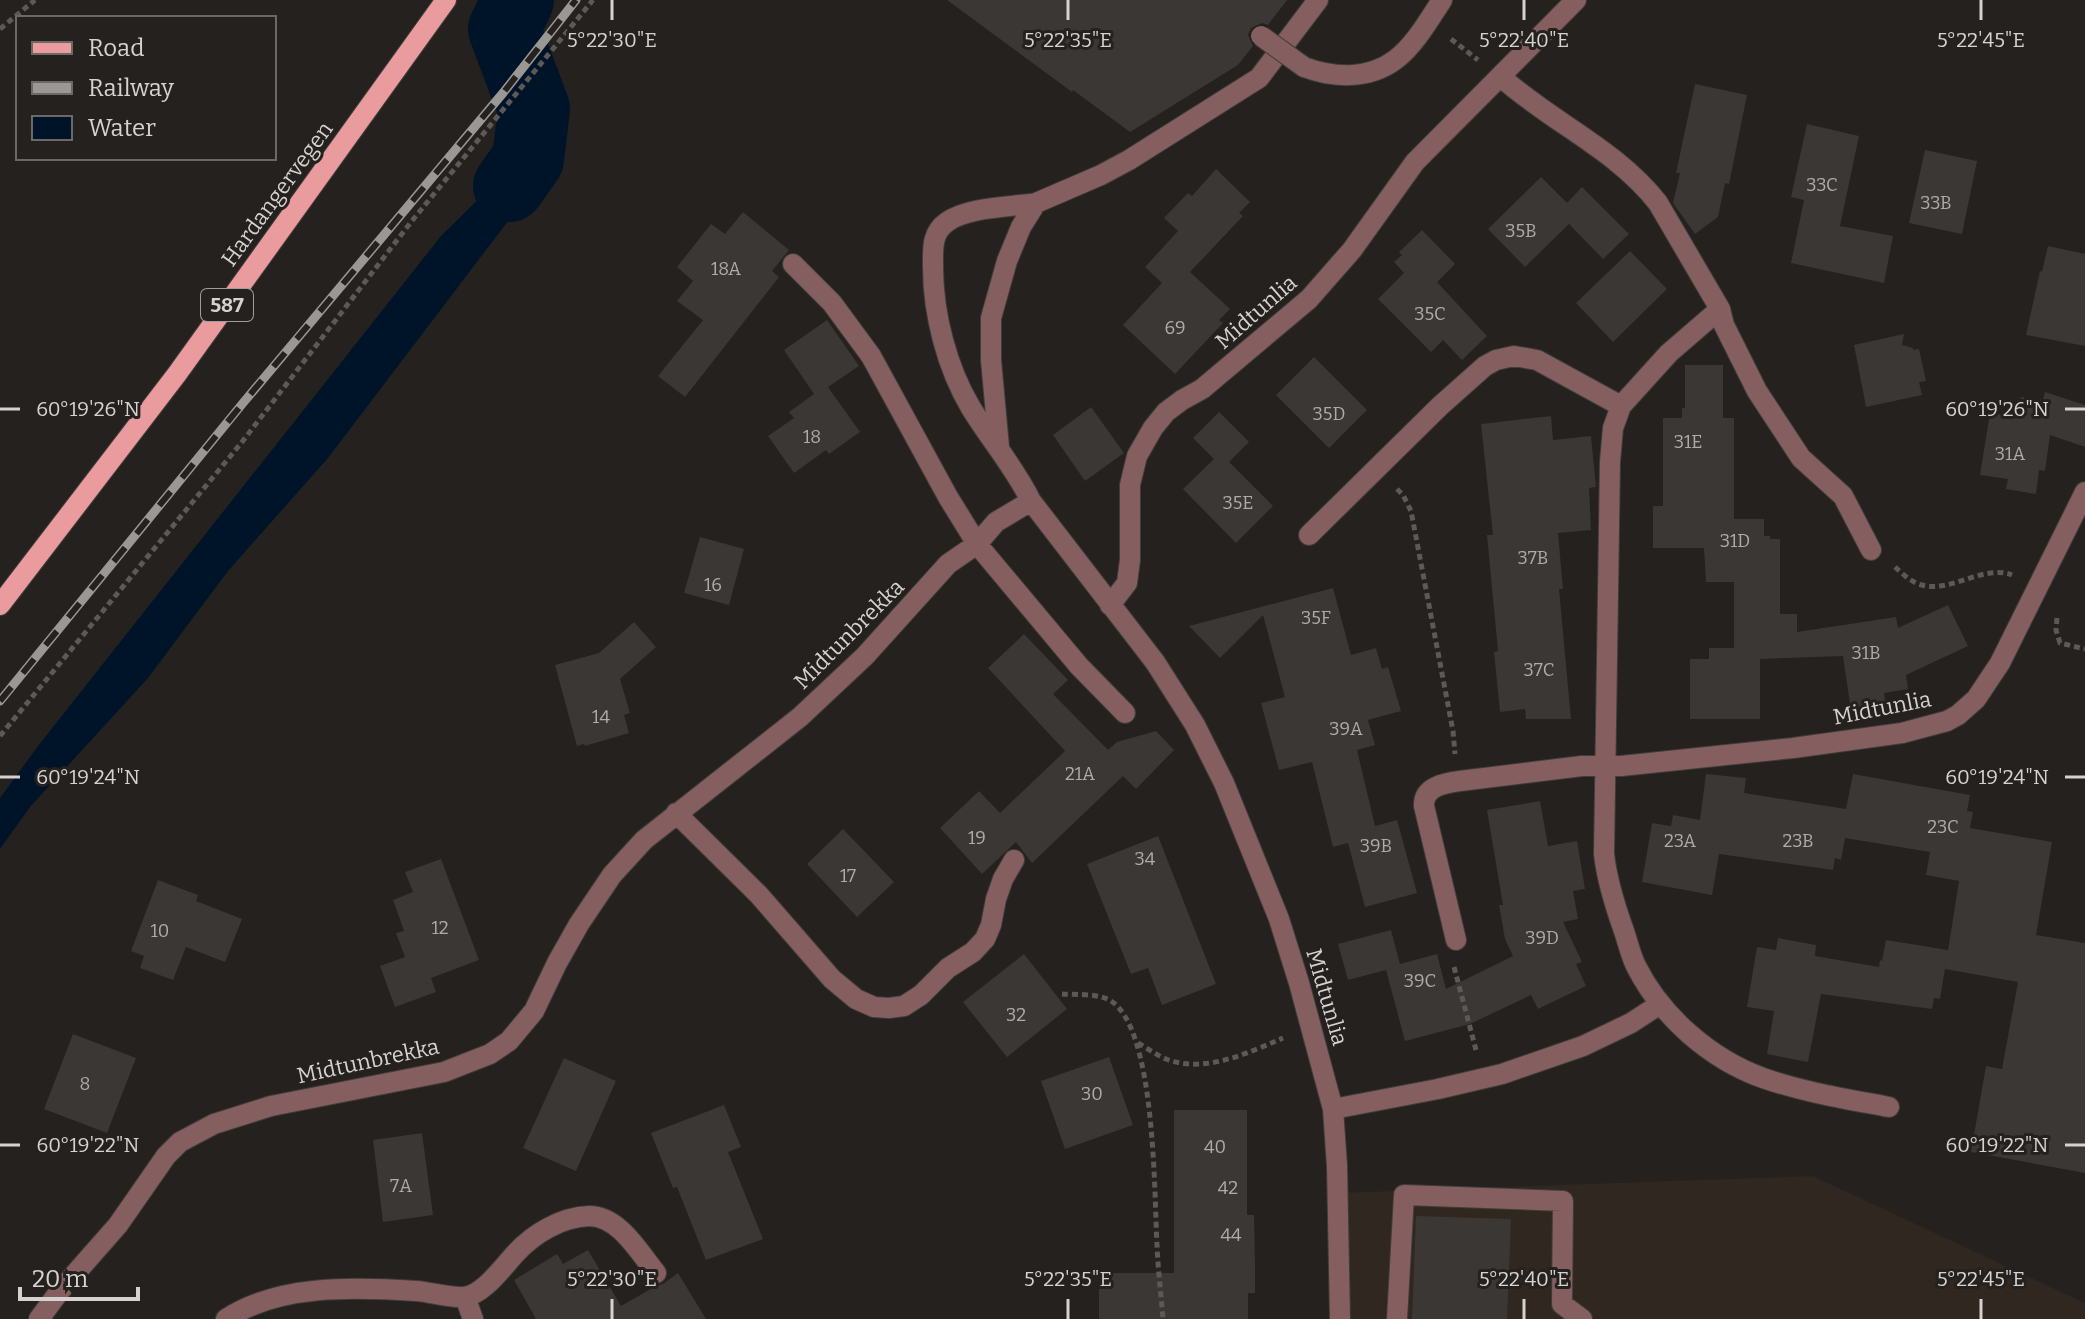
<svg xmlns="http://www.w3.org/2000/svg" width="2085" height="1319" font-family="Bitter,serif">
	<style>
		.built { fill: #2f2720 }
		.water { fill: #001429 }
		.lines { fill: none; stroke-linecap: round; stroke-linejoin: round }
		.river { stroke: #001429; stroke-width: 72 }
		.building { fill: #3b3734 }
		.minor-casing { stroke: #403d3a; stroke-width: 22 }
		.major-casing { stroke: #403d3a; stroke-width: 22 }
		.path { stroke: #5c5956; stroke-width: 5; stroke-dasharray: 6 4; stroke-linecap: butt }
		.minor { stroke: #855f5f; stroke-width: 20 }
		.major { stroke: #ea9b9d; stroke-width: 20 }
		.rail-casing { stroke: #9a9795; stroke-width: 9 }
		.rail { stroke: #24211e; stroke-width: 6; stroke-dasharray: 18; stroke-linecap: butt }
		.minor-bridge-casing { stroke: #403d3a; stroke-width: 22; stroke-linecap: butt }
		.minor-bridge { stroke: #855f5f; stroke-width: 20 }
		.ticks { fill: none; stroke: #d5d2d0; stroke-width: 3 }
		.labels { text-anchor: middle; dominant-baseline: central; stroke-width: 6; stroke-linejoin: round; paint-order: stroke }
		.number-label { font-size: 18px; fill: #aeaba9 }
		.shield { fill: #24211e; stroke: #a09d9b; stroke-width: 2 }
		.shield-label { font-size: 20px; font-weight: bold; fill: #d5d2d0 }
		.street-label { font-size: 22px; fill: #d5d2d0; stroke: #24211e }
		.ticks-label { font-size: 20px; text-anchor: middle; fill: #d5d2d0; stroke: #24211e; stroke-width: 6; stroke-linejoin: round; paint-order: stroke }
	</style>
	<rect width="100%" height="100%" fill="#24211e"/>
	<path class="built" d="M1813 1176 2085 1303V1319H1331L1337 1193Z"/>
	<path class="water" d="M540 81 545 114 553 146 527 196 328 458 228 571 148 678 30 807 0 849V798L38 746 441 236 499 179 516 144 518 108Z"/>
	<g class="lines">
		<path class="river" d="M509 186 528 159 534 109 504 29 518 0"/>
	</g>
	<path class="building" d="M947 0H1287L1268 25 1262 23 1251 28 1248 35 1253 46 1238 65 1130 132 1073 90 1072 92Z
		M1695 84 1747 95 1729 184 1725 183 1718 217 1695 234 1673 203 1680 173H1676Z
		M1807 124 1859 136 1840 226 1893 236 1884 283 1791 263 1804 200 1791 197Z
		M1925 150 1977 161 1962 234 1909 223Z
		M1216 169 1250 202 1239 213 1243 216 1190 272 1230 309 1219 320 1223 323 1175 374 1123 325 1162 283 1145 267 1178 231 1164 218 1188 193 1192 196Z
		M1541 177 1567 203 1582 187 1629 234 1603 259 1569 224 1525 267 1488 229Z
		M743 212 789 250 772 271 779 277 685 397 658 376 703 320 677 301 693 281 677 267 711 224 725 234Z
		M1422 230 1455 264 1437 282 1487 336 1462 360 1443 340 1431 352 1378 299 1404 273 1394 262 1402 255 1399 252Z
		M2048 246 2085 254V346L2026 335 2040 271 2042 272Z
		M1630 251 1667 289 1613 342 1576 303Z
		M827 320 859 366 828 387 860 432 829 454 826 450 794 473 768 436 794 418 789 412 814 394 784 350Z
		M1904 334 1902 345 1913 348V350L1919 349 1926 381 1919 382 1922 395 1866 407 1854 345Z
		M1314 357 1367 410 1329 448 1276 395Z
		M1685 365H1723V418H1734V519H1764V536H1770V539H1780V614H1797V632L1896 617 1898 628 1948 605 1968 646 1906 675 1908 689 1884 693 1886 705 1851 711 1843 656 1760 659V719H1690V659H1709V648H1734V582H1706L1704 548H1653V506H1663V418H1682V408H1685Z
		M2045 392 2085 405V447L2050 435 2045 471 2039 470 2036 494 2006 489 2008 479 1980 475 1990 413 2018 417 2021 397 2043 400Z
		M1091 407 1124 453 1085 481 1053 435Z
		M1219 412 1249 442 1229 462 1273 506 1236 543 1183 489 1214 459 1193 438Z
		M1551 416 1553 440 1591 436 1596 487 1589 488 1591 530 1558 533 1563 589H1559L1571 719H1526L1525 709 1500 712 1494 652 1498 651 1487 535H1493L1481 424Z
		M700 537 744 549 729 605 684 593Z
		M1333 588 1351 655 1376 648 1382 669 1388 667 1401 711 1368 720 1375 745 1357 750 1375 826 1397 820 1417 893 1365 907 1348 843 1333 847 1312 762 1279 770 1261 703 1285 697 1263 615 1220 658 1189 626Z
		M634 622 656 647 620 679 630 713 624 715 629 733 585 746 584 744 577 746 555 665 599 653Z
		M1024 634 1068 680 1053 694 1108 750 1117 742 1156 731 1174 750 1136 789 1123 776 1032 863 1016 842 982 874 940 828 979 791 1000 813 1065 751 988 668Z
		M1706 774 1746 778 1744 793 1846 809 1853 774 1970 795 1967 811 1973 812 1970 828 2052 842 2036 935 2085 943V1173L1971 1152 1986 1066 2002 1069 2018 982 1945 969 1959 881 1926 875 1930 852 1845 838 1841 860 1835 858 1833 870 1719 854 1712 895 1642 882 1652 823 1671 826 1673 815 1700 820Z
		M1540 801 1548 846 1577 841 1585 889 1573 891 1578 919 1563 922 1582 962 1576 964 1586 986 1538 1009 1531 995 1470 1024 1405 1041 1386 970 1348 980 1338 944 1391 930 1400 964 1437 954 1446 989 1513 956 1505 939 1499 905H1503L1487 810Z
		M843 829 894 882 857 917 807 864Z
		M1158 836 1216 984 1162 1005 1148 968 1131 974 1087 864Z
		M441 859 479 960 431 978 436 992 395 1007 380 966 405 957 396 933 404 931 393 900 413 892 405 872Z
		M158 880 198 895 196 901 242 919 225 962 186 947 173 980 140 968 144 956 131 951Z
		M1778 938 1816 945 1815 956 1879 967 1880 960 1882 961 1886 940 1948 950 1940 999 1934 998 1932 1009 1821 994 1808 1062 1767 1054 1774 1011 1747 1007 1757 947 1776 950Z
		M1024 954 1067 1009 1007 1057 963 1002Z
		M73 1034 136 1058 107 1133 44 1109Z
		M1109 1057 1133 1125 1065 1149 1041 1081Z
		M564 1058 616 1081 576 1171 523 1148Z
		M724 1105 741 1147 728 1152 763 1239 706 1260 677 1187 673 1188 651 1133Z
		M1174 1110H1247V1215H1254L1255 1263V1293H1248V1319H1099V1273H1174Z
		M422 1133 433 1215 383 1222 373 1140Z
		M1416 1216 1511 1219 1507 1319H1412Z
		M588 1250 621 1306 656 1286 663 1284 678 1273 706 1319H536L514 1280 557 1254 563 1264Z"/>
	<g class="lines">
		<g class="minor-casing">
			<path id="minor" d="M1304 67C1333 78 1368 80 1395 60 1414 46 1429 20 1442 0
				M1501 77C1551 122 1616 149 1658 203L1720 309 1724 325 1757 391 1801 458 1843 496 1871 550
				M1036 203C1011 207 967 207 947 222 931 233 933 250 933 267 933 314 947 368 971 408 990 439 1015 468 1031 501L1155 662 1195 725 1224 783 1279 919 1299 983 1333 1109 1337 1166 1340 1319
				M793 264 832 303 871 356 948 497 977 544 1079 666 1125 713
				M1720 309 1669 353 1621 406 1613 428 1610 462 1604 854C1607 881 1615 906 1624 931 1628 943 1631 956 1636 966 1661 1016 1710 1059 1763 1078 1803 1092 1847 1099 1889 1107
				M999 447 991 360V318L1007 261 1021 227 1036 203 1101 175 1129 160 1259 78 1318 0
				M1309 535 1440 406 1485 366 1496 360 1514 356 1537 360 1621 406
				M1110 605 1127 583 1130 560V485L1137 456 1153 428 1166 412 1182 400 1202 389 1309 299 1352 250 1415 162 1576 0
				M676 813 759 895 832 979 856 999 874 1007 889 1008 904 1006 921 995 948 968 973 952 985 939 991 925 996 899 1003 879 1014 860
				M1456 940 1424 806C1423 787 1444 783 1460 781L1582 766H1621L1793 748 1902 733 1947 721 1958 715 1976 699 2000 663 2085 492
				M1333 1109 1438 1089 1502 1074 1583 1046 1631 1023 1660 1004
				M465 1297 473 1319
				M39 1319 59 1292 118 1225 166 1156 180 1142 214 1124 271 1106 444 1072 490 1054 509 1041 534 1011 557 963 579 924 612 875 644 840 800 717 865 656 948 564 977 544 996 522 1031 501
				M226 1319C279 1284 355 1287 416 1291 431 1292 449 1298 464 1297 483 1295 503 1267 515 1254 533 1234 561 1217 589 1216 619 1216 639 1252 656 1273
				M1397 1319 1404 1195 1563 1201 1562 1304 1582 1319"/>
		</g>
		<g class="major-casing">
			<path id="major" d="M0 605 177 374 446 0"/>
		</g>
		<path class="path" d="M0 29 35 0
			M1451 39 1478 60
			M1397 489 1403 495 1411 511 1453 731 1455 754
			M1895 567C1903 574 1912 583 1922 585 1952 593 1983 564 2012 575
			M2057 618 2056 630 2060 643 2085 649
			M0 736 242 442 411 222 593 0
			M1454 967 1476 1050
			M1062 994C1077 995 1098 993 1111 1001 1156 1030 1154 1194 1157 1245 1158 1270 1161 1294 1163 1319
			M1138 1043C1147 1048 1156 1055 1166 1059 1204 1074 1248 1053 1283 1038"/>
		<use href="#minor" class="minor"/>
		<use href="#major" class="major"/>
		<g class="rail-casing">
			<path id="rail" d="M0 701 243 403 503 93 576 0"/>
		</g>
		<use href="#rail" class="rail"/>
		<g class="minor-bridge-casing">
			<path id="minor-bridge" d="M1261 36 1304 67"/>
		</g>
		<use href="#minor-bridge" class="minor-bridge"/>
	</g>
	<path class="ticks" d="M612 0V20M1068 0V20M1524 0V20M1981 0V20M0 409H20M2065 409H2085M0 777H20M2065 777H2085M0 1145H20M2065 1145H2085M612 1299V1319M1068 1299V1319M1524 1299V1319M1981 1299V1319"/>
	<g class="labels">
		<g class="number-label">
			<text x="1822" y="185">33C</text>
			<text x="1936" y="203">33B</text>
			<text x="1521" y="231">35B</text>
			<text x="726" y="269">18A</text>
			<text x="1430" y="314">35C</text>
			<text x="1175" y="328">69</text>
			<text x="1329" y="414">35D</text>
			<text x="812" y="437">18</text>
			<text x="1688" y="442">31E</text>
			<text x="2010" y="454">31A</text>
			<text x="1238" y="503">35E</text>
			<text x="1735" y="541">31D</text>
			<text x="1533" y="558">37B</text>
			<text x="713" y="585">16</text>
			<text x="1316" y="618">35F</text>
			<text x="1866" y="653">31B</text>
			<text x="1539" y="670">37C</text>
			<text x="601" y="717">14</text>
			<text x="1346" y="729">39A</text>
			<text x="1080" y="774">21A</text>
			<text x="1943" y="827">23C</text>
			<text x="977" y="838">19</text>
			<text x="1680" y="841">23A</text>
			<text x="1798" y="841">23B</text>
			<text x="1376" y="846">39B</text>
			<text x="1145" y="859">34</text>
			<text x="848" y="876">17</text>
			<text x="440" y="928">12</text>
			<text x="160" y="931">10</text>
			<text x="1542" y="938">39D</text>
			<text x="1420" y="981">39C</text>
			<text x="1016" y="1015">32</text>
			<text x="85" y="1084">8</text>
			<text x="1092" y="1094">30</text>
			<text x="1215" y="1147">40</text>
			<text x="401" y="1186">7A</text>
			<text x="1228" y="1188">42</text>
			<text x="1231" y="1235">44</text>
		</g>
		<rect class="shield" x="201" y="289" width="52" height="32" rx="6"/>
		<g class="shield-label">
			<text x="227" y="305">587</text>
		</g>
		<g class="street-label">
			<text transform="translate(277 194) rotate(-54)">Hardangervegen</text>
			<text transform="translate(1256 312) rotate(-41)">Midtunlia</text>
			<text transform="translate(849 634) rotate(-45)">Midtunbrekka</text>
			<text transform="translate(1882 708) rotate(-11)">Midtunlia</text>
			<text transform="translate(1327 997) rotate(74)">Midtunlia</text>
			<text transform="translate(368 1061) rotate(-12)">Midtunbrekka</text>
		</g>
	</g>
	<g class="ticks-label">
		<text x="612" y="47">5°22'30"E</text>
		<text x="1068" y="47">5°22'35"E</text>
		<text x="1524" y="47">5°22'40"E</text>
		<text x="1981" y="47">5°22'45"E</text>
		<text x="88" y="416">60°19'26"N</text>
		<text x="1997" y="416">60°19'26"N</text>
		<text x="88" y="784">60°19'24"N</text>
		<text x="1997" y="784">60°19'24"N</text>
		<text x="88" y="1152">60°19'22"N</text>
		<text x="1997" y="1152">60°19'22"N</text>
		<text x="612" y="1286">5°22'30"E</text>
		<text x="1068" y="1286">5°22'35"E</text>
		<text x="1524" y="1286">5°22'40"E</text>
		<text x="1981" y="1286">5°22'45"E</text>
	</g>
	<rect x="16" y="16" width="260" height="144" fill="#24211e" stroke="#6b6865" stroke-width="2"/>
	<rect x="32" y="42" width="40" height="12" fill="#ea9b9d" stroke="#6b6865" stroke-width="2"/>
	<text x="88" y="56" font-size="24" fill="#d5d2d0">Road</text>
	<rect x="32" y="82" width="40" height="12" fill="#9a9795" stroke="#6b6865" stroke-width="2"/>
	<text x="88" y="96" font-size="24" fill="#d5d2d0">Railway</text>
	<rect x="32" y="116" width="40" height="24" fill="#001429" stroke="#6b6865" stroke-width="2"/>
	<text x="88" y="136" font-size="24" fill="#d5d2d0">Water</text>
	<path d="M20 1287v12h118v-12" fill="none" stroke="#d5d2d0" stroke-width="4"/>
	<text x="32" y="1287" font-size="24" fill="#d5d2d0" stroke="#24211e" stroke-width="6" paint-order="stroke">20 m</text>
</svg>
